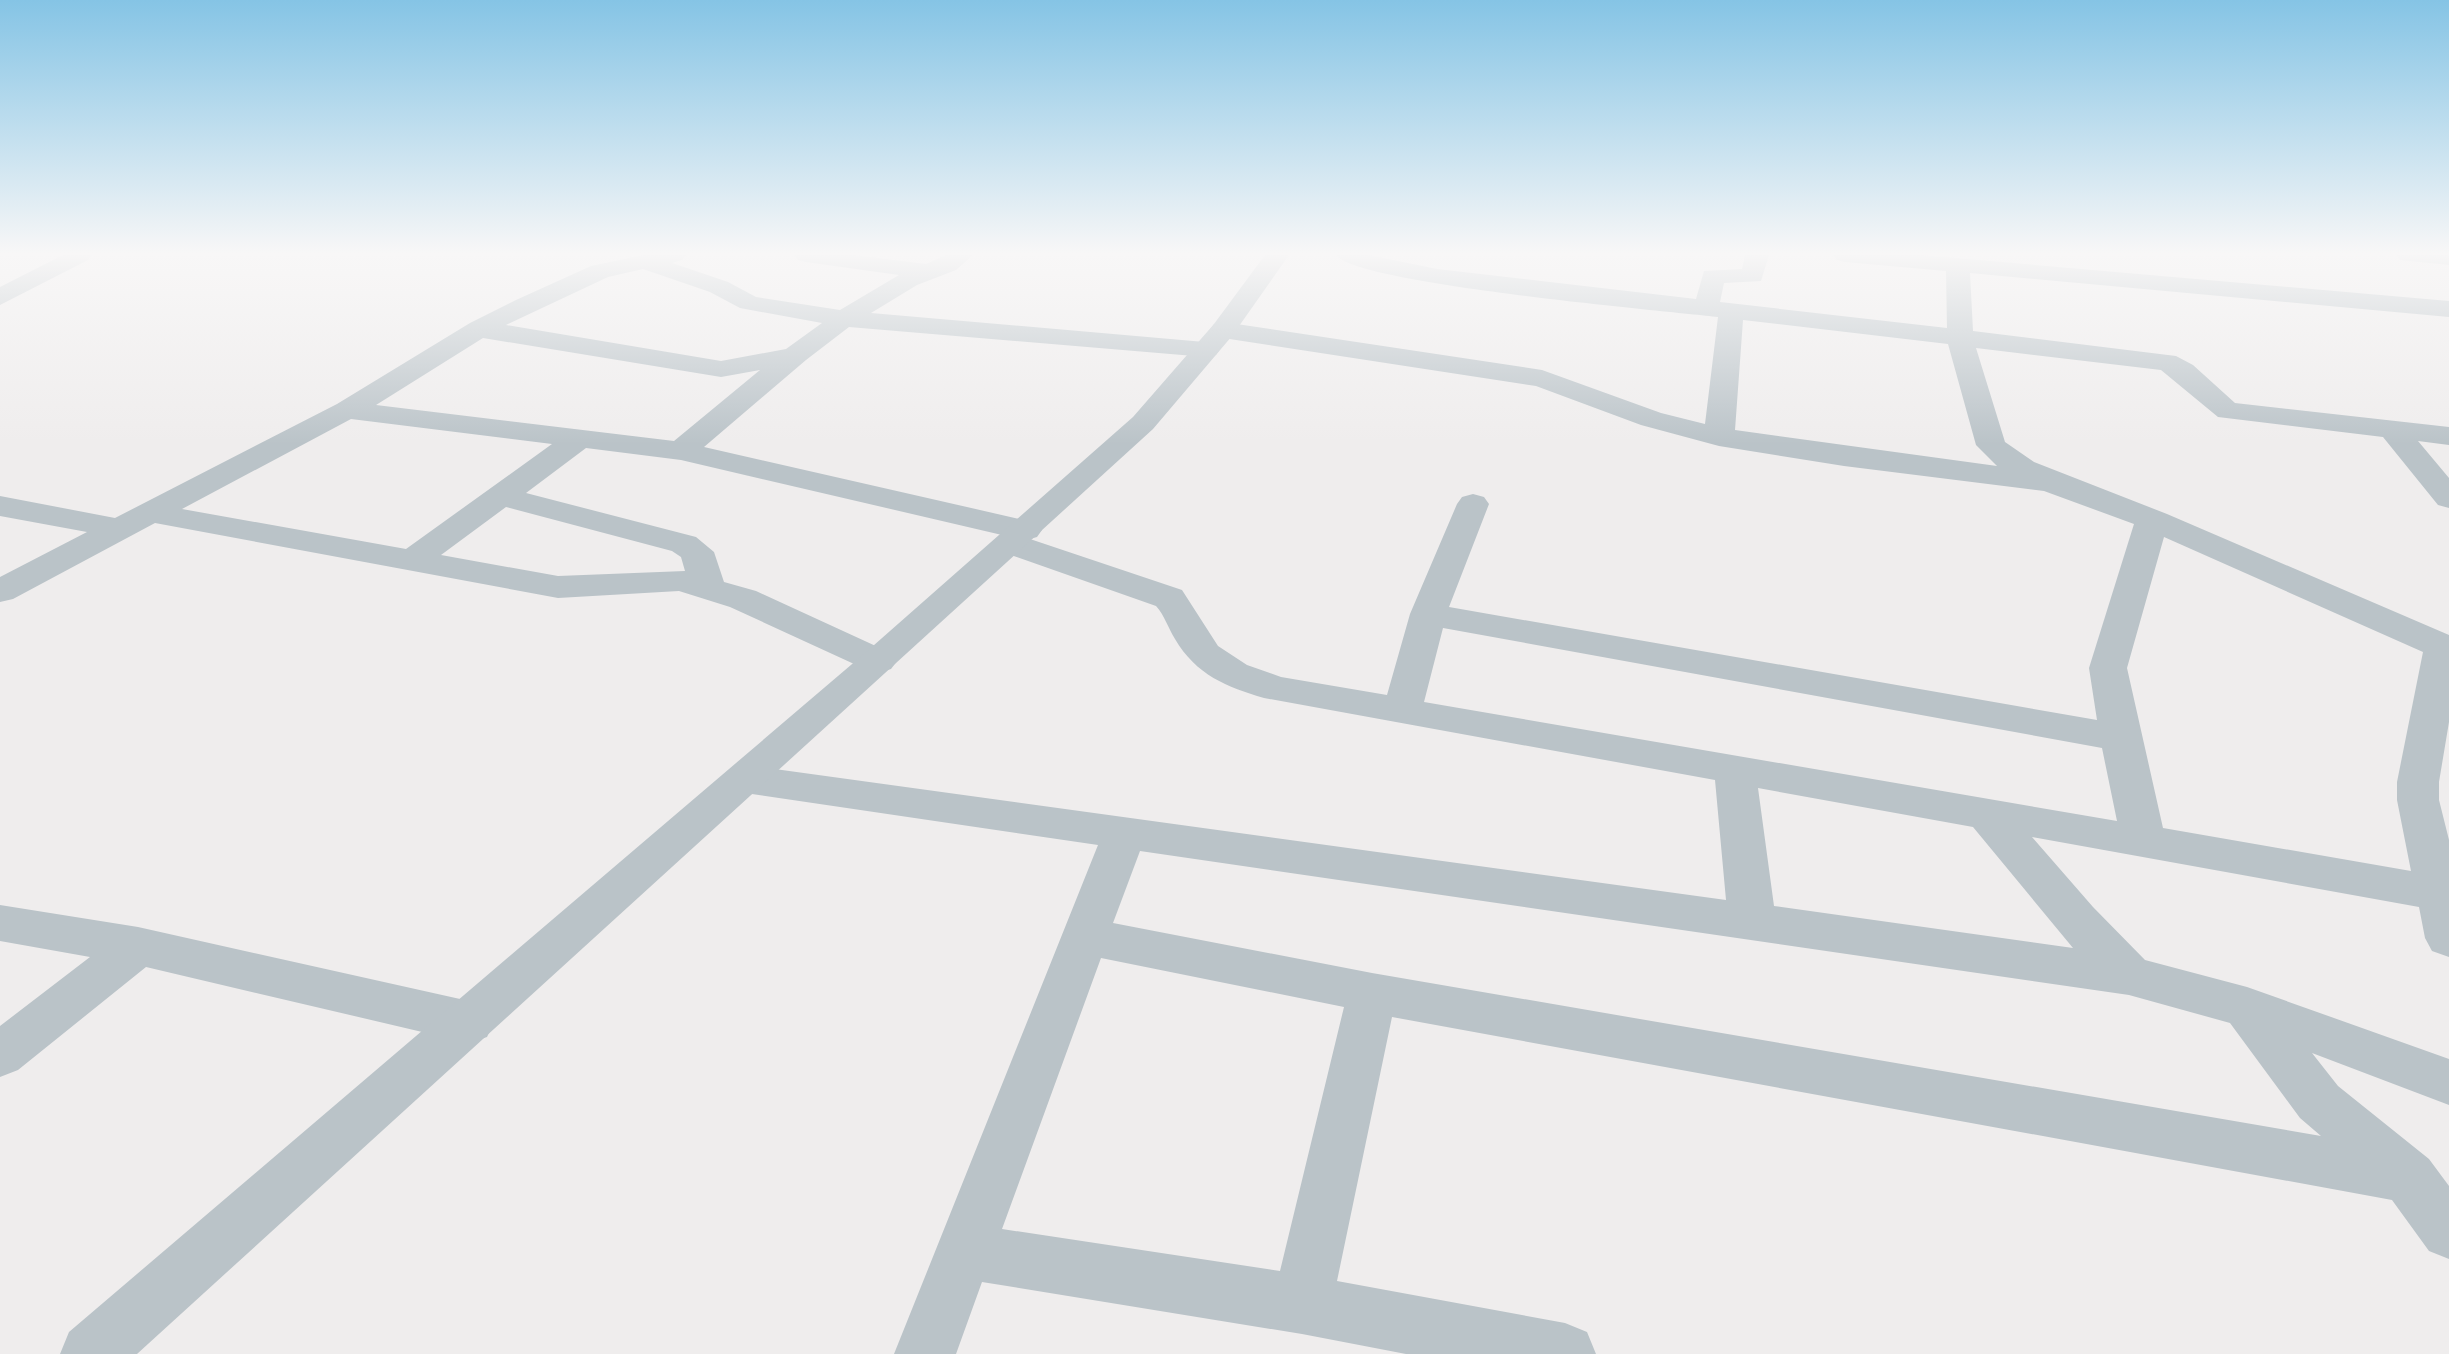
<svg xmlns="http://www.w3.org/2000/svg" width="2449" height="1354" font-family="'Asap Condensed',sans-serif">
	<style>
		.lines { fill: none; stroke-linecap: round; stroke-linejoin: round }
		.minor { fill: #bac3c8; fill-rule: evenodd }
		.tertiary { fill: #bac3c8; fill-rule: evenodd }
	</style>
	<rect width="100%" height="100%" fill="#efeded"/>
	<g class="lines">
		<path class="minor" d="M63 255H92L88 260 0 305V287Z
			M643 255H686L682 260 672 263 728 282 756 297 840 310 899 275 806 262 798 260 794 255H854L926 264 946 255H973L956 270 917 285 871 313 1216 343 1220 349 1216 355 1206 357 849 327 806 360 704 447 1037 523 1042 530 1037 537 1030 539 1182 590 1218 646 1247 665 1281 677 1387 695 1410 614 1457 504 1462 497 1473 494 1484 497 1489 504 1449 607 2097 720 2089 668 2134 524 2044 491 1844 466 1719 446 1641 425 1536 386 1223 338 1214 336 1210 330 1214 324 1223 322 1542 370 1661 413 1705 424 1718 317C1666 311 1356 284 1336 255H1369L1437 269 1696 299 1704 271 1742 269 1745 255H1769L1761 281 1724 283 1720 302 1947 328 1946 271 1845 262 1837 260 1833 255H1921L2449 301V317L1970 273 1973 331 2176 356 2193 365 2235 403 2449 427V445L2418 441 2449 478V508L2438 505 2383 437 2218 417 2161 370 1976 348 2005 442 2034 462 2167 514 2449 635V722L2439 782V800L2449 840V957L2432 951 2425 938 2419 907 2032 837 2093 907 2145 960 2247 987 2449 1059V1105L2312 1053 2338 1086 2429 1159 2449 1186V1259L2429 1251 2392 1200 1392 1017 1337 1281 1565 1323 1587 1332 1596 1354H1406L1302 1334 982 1282 956 1354H894L1098 845 745 793 730 789 724 779 730 769 745 765 1726 900 1715 780 1264 698C1227 687 1196 675 1175 639 1168 628 1165 616 1156 606L997 550 992 543 1002 535 681 460 586 448 526 493 696 537 714 552 724 582 756 591 891 653 897 661 891 669 878 673 865 669 730 607 679 591 558 598 155 523 13 599 0 602V577L87 532 0 516V496L115 518 337 404 470 323 516 300 591 266ZM643 269 710 292 740 308 822 323 786 349 721 361 506 325 608 277ZM1743 320 1948 344 1976 445 1997 466 1735 430ZM483 338 721 377 760 370 674 441 376 405ZM351 419 552 444 406 549 182 509ZM506 507 672 551 681 557 685 571 558 576 441 555ZM2164 537 2423 652 2397 782V800L2411 871 2163 828 2127 668ZM1443 628 2102 748 2117 821 1424 702ZM1758 788 1973 827 2073 948 1774 906ZM1140 851 2129 995 2230 1023 2300 1118 2321 1136 1372 973 1113 923ZM1101 958 1344 1007 1280 1271 1002 1229Z
			M2396 255H2449V265L2400 260Z
			M0 905 138 927 469 1001 487 1007 494 1022 487 1037 469 1043 146 967 18 1070 0 1077V1026L90 957 0 941Z"/>
		<path class="tertiary" d="M1265 255H1289L1232 336 1153 429 137 1354H60L69 1332 865 653 1133 417 1214 324Z"/>
	</g>
	<linearGradient id="sky" x2="0" y2="1"><stop stop-color="#85c4e5"/><stop offset="0.57" stop-color="#f8f7f7"/><stop offset="1" stop-color="#f8f7f7" stop-opacity="0"/></linearGradient>
	<rect width="2449" height="444" fill="url(#sky)"/>
</svg>
